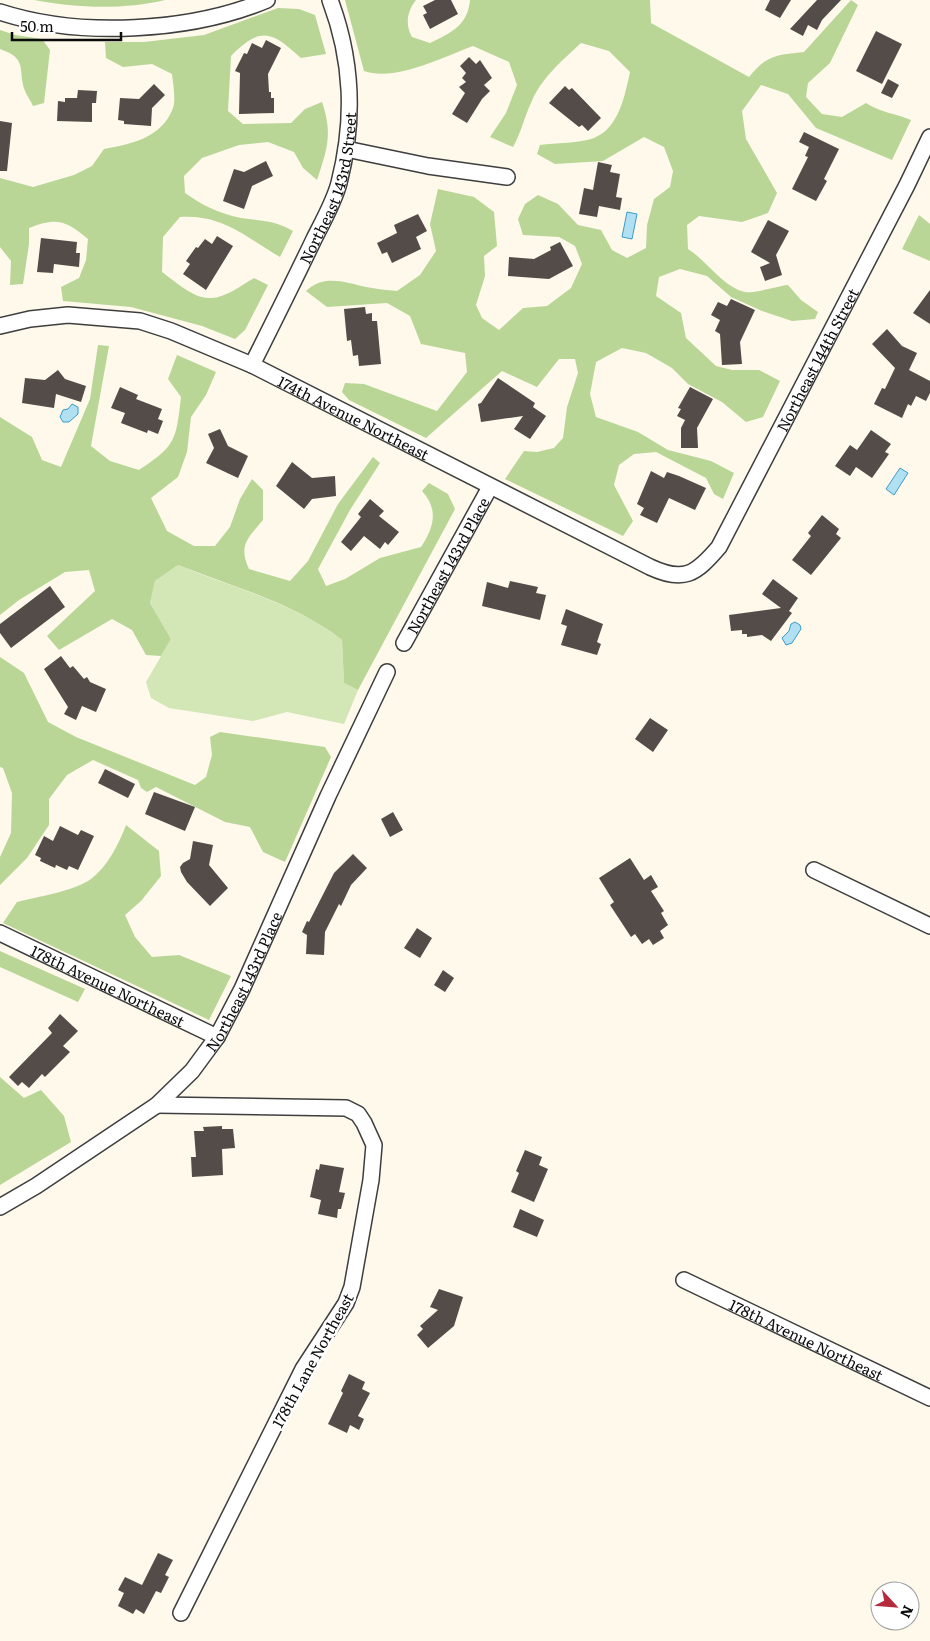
<svg xmlns="http://www.w3.org/2000/svg" width="930" height="1641" font-family="Literata,serif">
	<style>
		.green { fill: #d3e6b6 }
		.forest { fill: #b9d696 }
		.water { fill: #b2e0f3; stroke: #3c9bc7 }
		.building { fill: #534c48 }
		.lines { fill: none; stroke-linecap: round; stroke-linejoin: round }
		.street-casing { stroke: #3e3e3e; stroke-width: 18 }
		.street { stroke: #fff; stroke-width: 15 }
		.labels { text-anchor: middle; dominant-baseline: central; stroke-width: 5; stroke-linejoin: round; paint-order: stroke }
		.street-label { font-size: 15px; fill: #0b0b0b; stroke: #fff }
	</style>
	<rect width="100%" height="100%" fill="#fef9eb"/>
	<path class="green" d="M178 565C233 588 295 603 342 640L344 683 358 690 344 724 287 712 253 721 169 708 151 698 146 682 171 639 150 603 155 581Z"/>
	<path class="forest" d="M34 0H165C123 10 76 8 34 0Z
		M345 0H416C407 11 405 25 412 37L430 43C451 33 468 25 470 0H650L651 23 749 77C767 55 776 55 804 52L851 0 858 5 830 63 808 83 806 97 822 114 842 117 866 103C879 112 897 114 911 120L892 160 816 128 788 94 761 85 742 111 746 139 777 193 768 213 742 222 699 216 687 225 688 249C707 261 723 287 745 292 752 294 778 286 788 285L801 300 818 312 815 319 792 321 762 311 731 297 707 276 680 269 659 277 656 296 681 313 686 338 716 366 732 370H759L780 381 763 417 746 422 722 402 688 384 672 368 646 353 622 348 596 362 590 394 596 417 638 432 668 450 711 461 734 473 723 499 714 494 706 478 656 452 634 454 619 465 614 485 633 521 623 536 505 479 524 451 537 452 554 448 563 438 567 407 578 373 575 359H559L537 387 502 371 426 438 349 400 342 392 345 383 364 384 437 411 467 372 465 353 421 344 410 316 387 303 327 307 306 291C323 274 345 282 366 287 376 289 387 290 397 291L420 275 436 251 430 224 438 189 474 197 494 212 497 246 484 256 485 276 476 305 482 318 499 330 523 308 547 306 571 288 582 264 575 246 559 237 523 235 518 219 525 204 538 195 558 204 578 225 601 230 612 250 627 258 646 248 647 225 654 199 670 187 673 171 664 147 644 137 603 161 555 164 537 154 540 145C555 143 580 143 594 138 619 128 625 95 630 72L609 51 581 43C562 61 541 78 531 103 524 118 521 133 513 147L490 137 506 113 517 85 509 62 473 46C443 57 395 82 364 71Z
		M278 8 299 9 315 15 326 54 301 58C271 31 261 26 231 56L228 111 243 124 291 123 305 109 322 102C333 134 327 150 317 180L303 168 294 152 268 142 239 145 202 158 184 176 185 193C202 205 220 214 241 218 261 221 275 220 293 231L280 257C246 237 222 214 180 217L163 237 162 272C175 281 193 299 211 298 225 298 242 285 254 278L268 285 245 330 235 339 202 326 131 307 63 301 61 287 79 278 86 260 88 239C66 220 56 217 29 228V244L23 284 10 285 11 261 0 247V178L33 187 74 175 92 166 104 149C131 144 162 138 173 108 176 100 173 83 172 74L152 64 123 67 106 58 105 42H144L204 35Z
		M0 30 15 35 42 39 50 50 44 103 33 106C31 101 27 96 25 91 17 70 29 59 0 49Z
		M919 215 930 224V261L902 249Z
		M98 345 109 346 91 446 110 461 139 470C176 446 176 440 181 397L168 379 177 355 216 372 206 395 191 417 187 452 178 477 151 498 167 531 194 546H215L230 527 240 499 252 479 263 490V520C248 538 238 545 249 569L290 581 308 561 338 504 373 457 380 463 350 510 318 569 326 586 345 579 380 558 421 547C434 527 439 510 422 491L429 483 448 494 455 509 358 690 344 683 342 640C295 603 233 587 178 565L155 581 150 603 171 639 161 656 146 655 132 630 112 619 59 650 47 636 95 591 89 570 65 572 19 600 0 615V417L32 437 42 460 61 467 90 399Z
		M0 657 24 673 48 722 76 737 195 785 206 777 212 755 210 737 220 732 325 747 331 757 285 862 263 852 250 827 225 822 156 787 147 792 141 788 138 780 93 760 67 775 49 799V825L27 858 0 885V857L11 833 12 793 3 768 0 767Z
		M126 825 159 851 161 876 141 901 125 915 135 937 152 957 179 955 231 976 209 1020 3 923 17 902C37 897 74 891 91 879 107 867 119 844 126 825Z
		M0 951 85 989 78 1002 0 967Z
		M0 1077 24 1098 41 1090 64 1116 71 1142 0 1185Z"/>
	<path class="water" d="M627 212 637 214 632 239 622 237Z
		M72 404 78 407V414L69 422H63L60 417 63 410 68 409Z
		M900 468 908 473 894 495 886 489Z
		M795 622 800 625 801 629 792 643 786 645 782 638 789 631 791 624Z"/>
	<path class="building" d="M435 0H451L458 14 430 29 423 15 427 13 423 6Z
		M770 0H791L780 18 765 10Z
		M817 0H841L822 20 817 30 808 25 803 36 790 29Z
		M876 31 902 44 882 84 856 71Z
		M266 40 281 48 268 74 269 92H271V98H274V113L239 114 240 73 235 71 244 53 247 54 252 43 262 48Z
		M469 57 476 64 480 60 492 78 484 85 490 91 482 99 467 123 452 114 465 93 459 87 466 82 462 78 466 73 460 66Z
		M888 79 899 85 892 98 881 93Z
		M154 84 165 95 152 108 151 126 124 124V121L118 120 120 98 139 99Z
		M565 86 569 90 572 88 601 118 588 131 582 125 579 127 549 103Z
		M78 90 97 91 96 103H92V122L57 121 58 101 65 102V98H77Z
		M0 121 12 123 7 171H0Z
		M804 132 839 149 824 179 827 181 816 201 792 189 808 157 805 156 809 147 799 142Z
		M266 161 273 176 252 186 244 209 223 201 234 169 244 172Z
		M598 162 612 165 610 172 620 174 616 197 622 198 620 210 599 206 597 217 579 214 584 188 593 190Z
		M418 214 427 231 416 237 421 249 392 263 387 252 382 254 377 243 397 233 394 225Z
		M768 220 789 231 776 255 782 275 765 281 760 267 770 263 751 252Z
		M217 236 233 246 206 290 183 274 190 264 186 261 196 247 198 248 205 239 212 244Z
		M41 238 77 242 76 253H80L79 267 54 264 53 273 37 272Z
		M560 242 573 266 549 279 508 276 509 257 534 259 551 250 550 247Z
		M930 290V324L913 313Z
		M731 299 755 310 740 342 742 364 722 365 720 334 715 331 720 320 711 315 718 302 727 306Z
		M365 307 366 314 372 313V321H377L381 364 359 366 358 355 353 356 351 340 347 341 344 309Z
		M887 329 902 346 917 353 909 370 930 381V393L926 401 916 396 911 406 908 404 902 418 874 404 882 388 885 389 895 368 872 344Z
		M58 370 65 379 86 386 81 402 56 394 54 408 22 403 25 378 45 380Z
		M498 378 535 403 533 407 546 416 530 439 514 429 523 416 481 422 478 404 481 403Z
		M120 387 138 395 136 399 162 409 158 419 163 421 158 434 148 430 147 433 121 423 125 413 111 408Z
		M690 387 713 399 697 428 698 448H681V428L685 420 677 416 681 409 678 408Z
		M220 429 228 446 248 456 238 478 206 463 214 448 208 434Z
		M871 430 891 444 885 452 889 454 872 478 856 467 850 476 835 466 850 445 857 450Z
		M292 462 312 478 335 476 336 496 312 499 304 509 276 486Z
		M651 471 664 478 667 472 679 476 706 488 695 510 669 498 657 523 640 515 644 508 637 504Z
		M370 499 384 511 379 516 399 532 388 545 385 542 380 549 364 536 351 551 341 542 361 517 358 514Z
		M822 515 839 529 836 534 841 538 811 575 792 560 811 536 808 533Z
		M773 579 798 598 789 611 792 613 771 641 762 635 747 637V634H742V630L731 631 729 615 781 608 762 594Z
		M510 581 538 587 536 593 546 595 540 620 482 606 487 582 508 588Z
		M50 586 65 607 11 648 0 633V624Z
		M566 609 603 624 597 642 601 644 597 655 561 645 567 626 561 624Z
		M61 656 70 668 73 666 84 679 87 677 90 682 106 689 96 712 82 706 76 720 64 714 68 707 44 669Z
		M650 718 668 730 653 752 635 739Z
		M105 769 135 784 128 798 98 783Z
		M154 792 195 807 185 831 145 814Z
		M393 812 403 830 390 837 381 819Z
		M60 826 78 835 81 830 94 836 78 870 69 866 67 870 56 865 55 868 40 861 41 858 35 855 44 836 53 841Z
		M193 841 213 845 209 865 228 888 210 906 187 882 181 872 180 867 183 863 190 859Z
		M353 854 367 868 351 885 341 906 339 904 325 932 324 955 306 954 307 935 302 932 307 921 309 922 334 873Z
		M630 858 644 880 651 875 658 887 651 891 664 911 661 913 668 925 660 931 664 938 653 945 649 939 642 944 635 934 631 937 610 905 614 902 599 878Z
		M417 928 432 938 420 958 404 948Z
		M443 970 454 978 445 992 434 985Z
		M60 1014 78 1031 63 1046 70 1052 45 1077 42 1074 29 1088 22 1082 18 1086 9 1077 52 1033 48 1028Z
		M222 1126V1129H233L235 1148 222 1149 223 1175 192 1177 191 1157H196L194 1131H204L203 1127Z
		M525 1150 542 1157 539 1165 548 1169 534 1202 511 1192 519 1173 516 1171Z
		M320 1164 344 1168 339 1192 345 1193 341 1209H338L337 1218 318 1214 321 1200 310 1197 316 1169 319 1170Z
		M520 1209 544 1220 537 1237 513 1227Z
		M439 1289 463 1297 454 1326 428 1348 417 1335 423 1329 420 1326 438 1310 430 1307Z
		M349 1374 365 1382 362 1389 370 1393 358 1416 364 1419 359 1430 350 1425 347 1433 328 1424 343 1393 341 1391Z
		M158 1553 173 1560 165 1575 169 1577 161 1593 156 1591 144 1614 136 1609 133 1614 118 1606 124 1593 118 1590 125 1577 142 1585Z"/>
	<g class="lines">
		<g class="street-casing">
			<g id="street">
				<path d="M0 12C80 38 190 32 267 0"/>
				<path d="M346 149 428 166 507 177"/>
				<path id="s1" d="M0 326 30 319 68 315 140 321 171 331 252 365 650 567C684 583 696 574 719 547L907 185 930 137"/>
				<path id="s2" d="M252 365C273 323 294 281 314 239 323 221 334 202 339 183 355 120 353 61 330 0"/>
				<path id="s3" d="M404 643 490 487"/>
				<path d="M814 870 930 926"/>
				<path id="s4" d="M0 933 217 1037"/>
				<path d="M157 1105 346 1108 358 1114 364 1123 374 1145 371 1180 352 1287 346 1303 303 1369 181 1613"/>
				<path id="s5" d="M0 1207 36 1186 157 1105 192 1071 217 1037 242 989 328 796 387 672"/>
				<path id="s6" d="M684 1280 930 1398"/>
			</g>
		</g>
		<use href="#street" class="street"/>
	</g>
	<g class="labels">
		<g class="street-label">
			<text stroke="none"><textPath href="#s2" startOffset="194">Northeast 143rd Street</textPath></text>
			<text stroke="none"><textPath href="#s1" startOffset="1000">Northeast 144th Street</textPath></text>
			<text stroke="none"><textPath href="#s1" startOffset="376">174th Avenue Northeast</textPath></text>
			<text stroke="none"><textPath href="#s3" startOffset="89">Northeast 143rd Place</textPath></text>
			<text stroke="none"><textPath href="#s5" startOffset="340">Northeast 143rd Place</textPath></text>
			<text stroke="none"><textPath href="#s4" startOffset="120">178th Avenue Northeast</textPath></text>
			<text stroke="none"><textPath href="#s6" startOffset="136">178th Avenue Northeast</textPath></text>
			<text transform="translate(312 1360) rotate(-61)">178th Lane Northeast</text>
		</g>
	</g>
	<g transform="translate(895 1606) rotate(116)"><circle r="24" fill="#ffffff" stroke="#9d9d9d"/>
	<path d="M0-4L9 19L0 12L-9 19Z" fill="#b52a3c"/>
	<text y="-8" font-size="14" font-weight="bold" text-anchor="middle" fill="#0b0b0b">N</text>
	</g>
	<path d="M12 32v8h109v-8" fill="none" stroke="#0b0b0b" stroke-width="2.5"/>
	<text x="20" y="32" font-size="15" fill="#0b0b0b" stroke="#ffffff" stroke-width="4" paint-order="stroke">50 m</text>
</svg>
